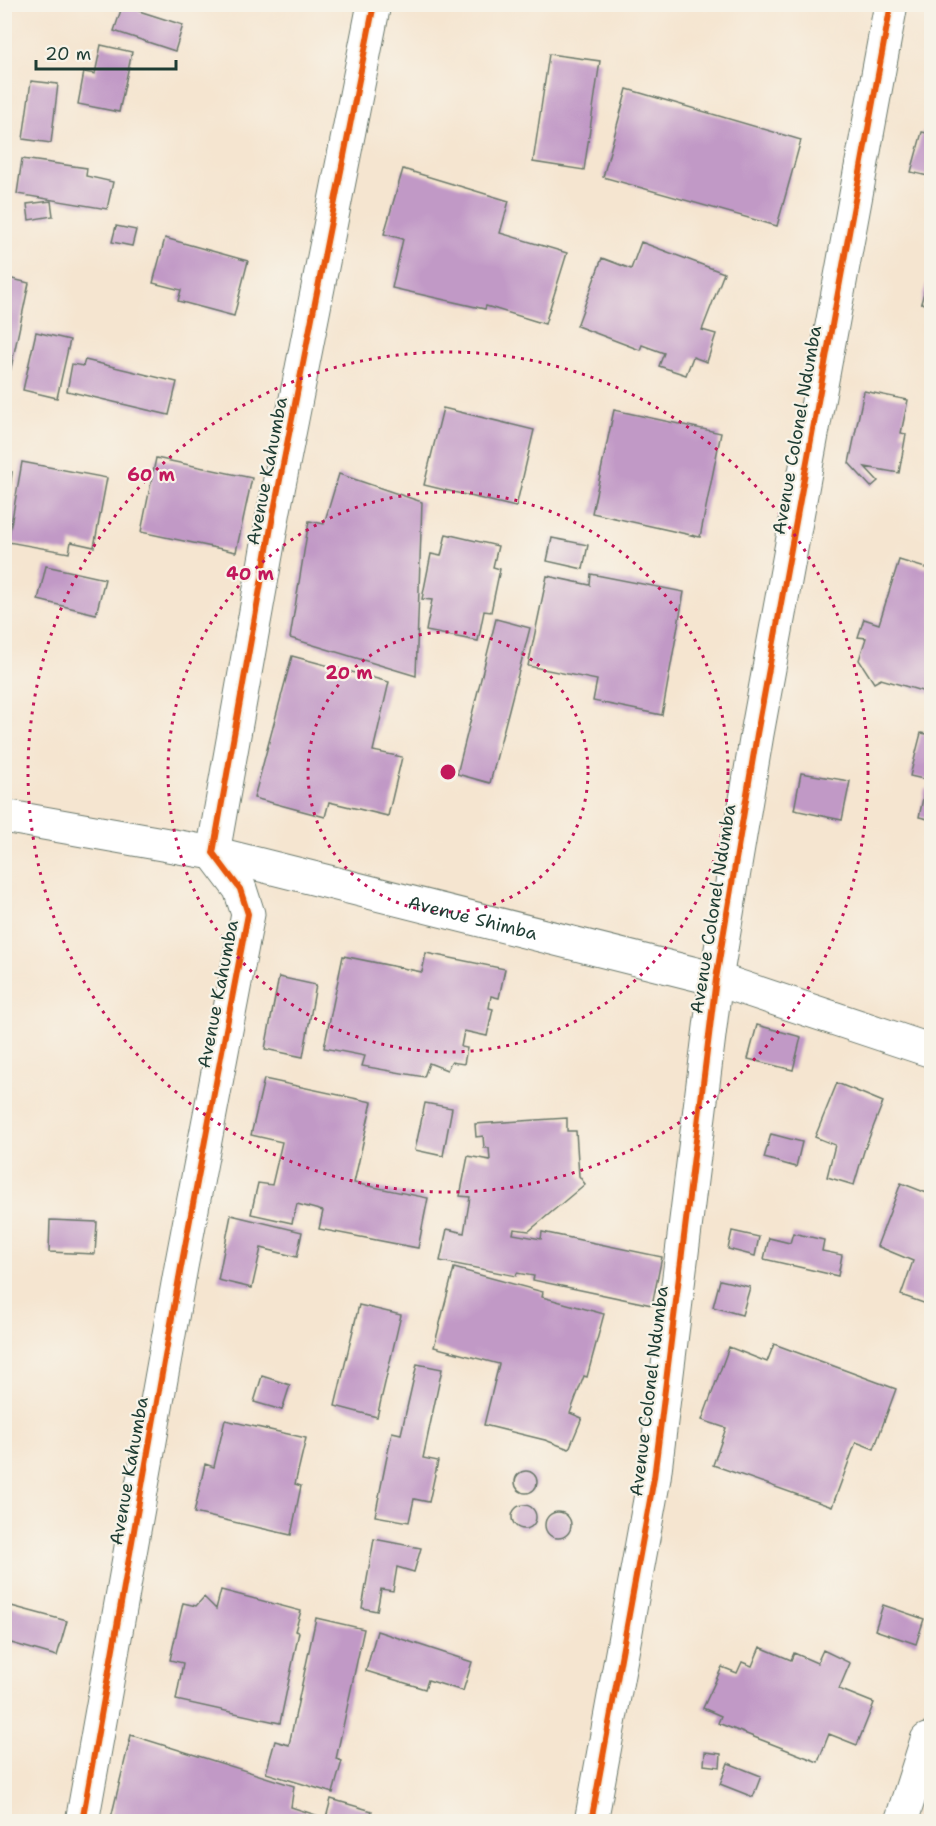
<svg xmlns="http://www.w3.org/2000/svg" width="936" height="1826" font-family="'Shantell Sans',sans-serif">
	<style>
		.building { fill: #c199c6 }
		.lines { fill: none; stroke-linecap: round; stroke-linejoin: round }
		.minor-casing { stroke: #6a786b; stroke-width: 35 }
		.minor { stroke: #fff; stroke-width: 33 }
		.cycleway-casing { stroke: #f7f3e8; stroke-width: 10 }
		.cycleway { stroke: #e8590c; stroke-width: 6 }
		.ring { fill: none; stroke: #c2185b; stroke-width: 3; stroke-dasharray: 3 6 }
		.labels { text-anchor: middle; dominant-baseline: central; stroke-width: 4.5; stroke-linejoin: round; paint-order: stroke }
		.street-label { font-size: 18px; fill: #1f3d34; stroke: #f7f3e8 }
		.centre { fill: #c2185b; stroke: #f7f3e8; stroke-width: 3 }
		.ring-label { font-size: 18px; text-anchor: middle; font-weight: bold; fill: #c2185b; stroke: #f7f3e8; stroke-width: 4.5; stroke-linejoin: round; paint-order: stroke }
	</style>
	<rect width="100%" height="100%" fill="#f7f3e8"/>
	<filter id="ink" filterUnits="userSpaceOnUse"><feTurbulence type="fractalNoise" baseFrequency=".0167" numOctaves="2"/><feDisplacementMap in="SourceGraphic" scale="12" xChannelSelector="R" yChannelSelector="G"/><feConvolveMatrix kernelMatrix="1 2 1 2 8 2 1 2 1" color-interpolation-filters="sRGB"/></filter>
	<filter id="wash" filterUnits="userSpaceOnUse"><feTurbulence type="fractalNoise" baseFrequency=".008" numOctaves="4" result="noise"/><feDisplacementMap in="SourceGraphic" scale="24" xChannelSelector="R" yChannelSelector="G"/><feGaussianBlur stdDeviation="1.35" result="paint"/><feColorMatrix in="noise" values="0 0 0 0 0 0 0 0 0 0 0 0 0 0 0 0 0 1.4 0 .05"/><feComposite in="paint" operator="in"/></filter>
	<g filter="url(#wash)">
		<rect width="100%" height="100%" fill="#f5e5d0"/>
		<g id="blocks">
			<path class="building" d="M123 4H142L139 11 183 25 175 51 114 31Z
				M101 45 132 52 119 112 78 104 84 72 95 74Z
				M549 54 600 61 584 170 533 162Z
				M31 81 58 84 51 143 23 139Z
				M627 89 801 140 777 226 603 177Z
				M922 132 932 134V177L911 172Z
				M22 159 87 168 86 176 113 182 107 209 17 194Z
				M403 169 509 201 500 233 567 253 545 324 486 306 485 309 392 288 403 239 384 234Z
				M51 201 53 216 29 220 27 204Z
				M116 226 136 230 132 246 112 242Z
				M165 238 248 261 234 316 178 301 181 290 153 283Z
				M641 242 724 273 702 330 716 334 707 362 693 357 686 375 659 366 664 353 642 345 640 350 577 326 602 258 631 269Z
				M931 269H932V306L921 303Z
				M4 277 29 283 9 377 4 376Z
				M36 332 70 340 57 398 23 390Z
				M85 360 177 382 169 415 67 391 72 364 83 366Z
				M864 391 908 400 901 433 906 434 899 473 865 467 878 481 871 487 849 463Z
				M443 408 534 430 516 507 424 485Z
				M614 410 721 433 700 537 592 513Z
				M156 458 252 478 236 552 141 532Z
				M22 462 107 478 94 547 71 542 69 553 8 542Z
				M4 471 12 472 6 522H4Z
				M339 474 422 502 416 676 290 638 309 521 324 524Z
				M446 534 498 546 493 567 500 569 491 612 484 611 478 641 426 631 432 600 422 599 431 554 441 556Z
				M552 538 588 545 583 569 547 561Z
				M899 560 932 570V694L881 679 874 683 859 660 866 638 858 637 864 619 879 624Z
				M46 566 105 579 96 614 38 600Z
				M591 574 684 592 662 715 593 701 597 680 528 666 547 576 590 585Z
				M496 619 530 628 490 783 457 774Z
				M292 656 389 682 373 751 402 757 388 816 329 802 325 817 254 798Z
				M921 733 932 735V781L910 776Z
				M801 773 850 781 842 820 794 810Z
				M925 789 932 790V820L919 817Z
				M426 953 505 969 499 998 491 996 489 1008 493 1009 487 1036 464 1031 461 1047 467 1048 464 1064 451 1062 447 1070 429 1063 424 1077 362 1066 365 1056 324 1048 343 956 422 972Z
				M279 977 316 985 303 1057 265 1049Z
				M757 1025 801 1037 793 1070 748 1059Z
				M264 1079 372 1102 354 1183 428 1198 418 1248 319 1229 323 1211 297 1204 292 1223 251 1214 258 1183 272 1185 282 1142 251 1135Z
				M837 1083 883 1102 864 1151 854 1185 827 1177 835 1145 815 1137Z
				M425 1103 452 1108 443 1156 415 1150Z
				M567 1118V1131H576L579 1176 585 1184 529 1231 514 1229 513 1234 541 1239 542 1232 662 1257 652 1305 533 1280 534 1276 517 1273 516 1276 440 1261 447 1229 464 1233 470 1197 460 1196 468 1156 490 1160 489 1148H484L483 1136 476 1137 475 1124Z
				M771 1134 802 1142 796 1167 764 1158Z
				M901 1183 932 1195V1306L901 1295 913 1261 877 1246Z
				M231 1215 302 1232 297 1257 261 1248 252 1288 218 1280Z
				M50 1220 97 1222 95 1254 49 1252Z
				M732 1231 759 1237 755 1256 728 1249Z
				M793 1233 824 1240 822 1251 842 1255 838 1276 764 1259 769 1238 790 1243Z
				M454 1268 543 1292 542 1297 604 1314 587 1377 584 1376 570 1413 582 1418 569 1449 545 1440 484 1425 499 1364 434 1347Z
				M720 1280 750 1287 742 1315 713 1307Z
				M359 1305 401 1315 377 1417 335 1406Z
				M774 1344 896 1389 874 1449 856 1442 832 1507 713 1465 726 1428 702 1420 729 1347 767 1362Z
				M417 1364 442 1369 423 1458 438 1461 429 1502 414 1499 409 1522 375 1516 392 1432 401 1434Z
				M262 1376 290 1385 282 1410 254 1402Z
				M225 1420 306 1438 295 1484 301 1486 291 1535 194 1513 205 1464 214 1467Z
				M515 1482a11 11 0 1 1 22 0a11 11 0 1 1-22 0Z
				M512 1517a12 12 0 1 1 24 0a12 12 0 1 1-24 0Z
				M545 1525a13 13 0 1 1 26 0a13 13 0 1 1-26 0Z
				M374 1539 421 1548 414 1572 397 1567 393 1591 381 1589 377 1611 362 1608Z
				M221 1590 301 1611 295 1631 299 1632 280 1723 176 1700 183 1663 170 1660 183 1603 196 1606 204 1597 216 1609Z
				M4 1604 67 1621 57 1656 4 1641Z
				M883 1605 924 1619 916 1644 875 1630Z
				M316 1618 364 1629 336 1759 342 1761 333 1793 266 1773 275 1741 289 1745Z
				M377 1631 472 1662 463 1691 428 1680 425 1689 366 1671Z
				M760 1647 791 1660 794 1653 817 1663 823 1650 850 1663 839 1689 874 1703 857 1745 829 1734 818 1762 718 1723 721 1716 703 1708 722 1667 737 1673 742 1662 752 1666Z
				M131 1735 294 1786 291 1807 322 1817 321 1822H110Z
				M705 1752 721 1754 720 1767 704 1765Z
				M728 1763 761 1776 753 1797 720 1784Z
				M331 1799 372 1811 367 1822H325Z"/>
		</g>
	</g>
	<g filter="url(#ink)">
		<use href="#blocks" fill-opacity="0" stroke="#6a786b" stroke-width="1.5"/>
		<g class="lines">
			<g class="minor-casing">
				<g id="minor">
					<path id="s1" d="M4 816 213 853 716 979 932 1051"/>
					<path d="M82 1822 181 1267 248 914 240 889 213 853 274 510 374 4"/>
					<path d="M591 1822 654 1478 716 979 757 734 891 4"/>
					<path d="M901 1822 927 1740"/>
				</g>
			</g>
			<use href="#minor" class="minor"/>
			<g class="cycleway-casing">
				<path id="cycleway" d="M82 1822 181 1267 248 914 240 889 213 853 274 510 374 4
					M591 1822 654 1478 716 979 757 734 891 4"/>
			</g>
			<use href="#cycleway" class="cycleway"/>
		</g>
	</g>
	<g class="ring">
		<circle cx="448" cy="772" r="140"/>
		<circle cx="448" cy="772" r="280"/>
		<circle cx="448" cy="772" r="420"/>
	</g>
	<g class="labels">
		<g class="street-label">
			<text transform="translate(797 430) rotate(-80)">Avenue Colonel Ndumba</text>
			<text transform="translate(267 471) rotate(-79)">Avenue Kahumba</text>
			<text transform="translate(713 909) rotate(-81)">Avenue Colonel Ndumba</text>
			<text stroke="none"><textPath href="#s1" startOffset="480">Avenue Shimba</textPath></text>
			<text transform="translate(218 994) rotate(-79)">Avenue Kahumba</text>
			<text transform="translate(649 1391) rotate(-83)">Avenue Colonel Ndumba</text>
			<text transform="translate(129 1471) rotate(-80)">Avenue Kahumba</text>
		</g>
	</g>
	<circle cx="448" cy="772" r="9" class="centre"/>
	<g class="ring-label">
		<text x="151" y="481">60 m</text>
		<text x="250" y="580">40 m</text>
		<text x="349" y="679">20 m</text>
	</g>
	<rect width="936" height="1826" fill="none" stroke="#f7f3e8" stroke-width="24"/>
	<path d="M36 60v9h140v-9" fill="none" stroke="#1f3d34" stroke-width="3"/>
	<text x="45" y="60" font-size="18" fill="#1f3d34" stroke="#f7f3e8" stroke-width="4.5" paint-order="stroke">20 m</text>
</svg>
